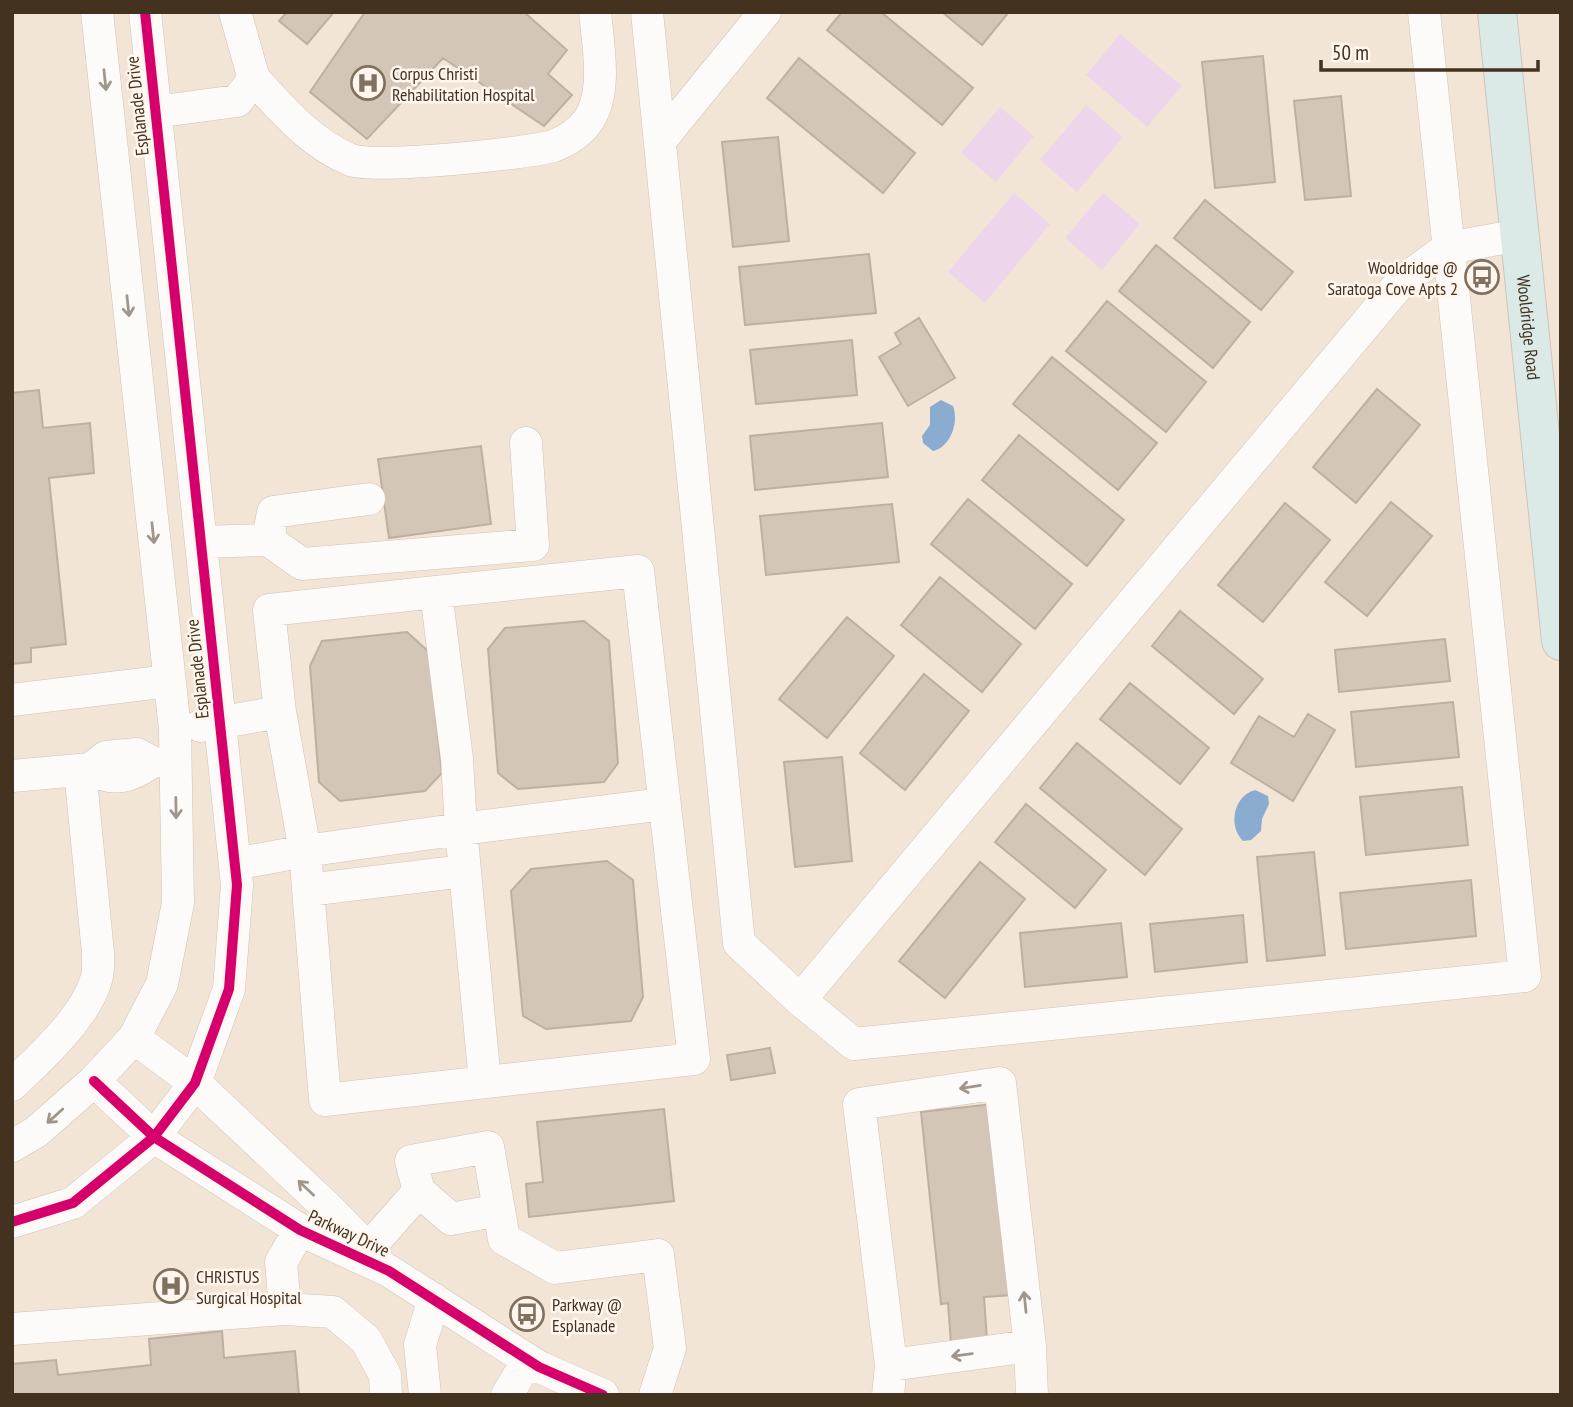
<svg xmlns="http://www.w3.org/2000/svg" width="1573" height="1407" font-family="'PT Sans Narrow',sans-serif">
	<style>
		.green { fill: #edd5ec }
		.water { fill: #8aacd1 }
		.building { fill: #d4c6b7; stroke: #bdb0a0; stroke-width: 2 }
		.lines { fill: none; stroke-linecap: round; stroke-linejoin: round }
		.minor-casing { stroke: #d1c3b4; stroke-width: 33 }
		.major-casing { stroke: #cec5bc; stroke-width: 40 }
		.minor { stroke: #fdfbf9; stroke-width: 32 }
		.major { stroke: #dbe9e7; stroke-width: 38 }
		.cycleway-casing { stroke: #fff6ed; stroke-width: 15 }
		.cycleway { stroke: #d6006c; stroke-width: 10 }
		.oneway { stroke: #a0968c }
		.labels { text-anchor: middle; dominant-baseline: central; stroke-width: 5; stroke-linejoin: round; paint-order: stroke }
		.poi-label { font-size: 18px; fill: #42321f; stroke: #fff6ed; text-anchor: start }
		.street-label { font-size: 18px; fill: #42321f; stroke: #fff6ed }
	</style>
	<rect width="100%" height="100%" fill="#f3e5d6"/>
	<path class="green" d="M1120 34 1182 86 1147 127 1086 75Z
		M1086 105 1123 137 1077 192 1040 160Z
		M1000 107 1034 136 996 182 961 153Z
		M1014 193 1050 224 985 303 948 272Z
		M1103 193 1140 224 1102 270 1065 238Z"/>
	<path class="water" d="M941 400 953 406C959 422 951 447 933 451L923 443 922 436 930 425V407Z
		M1255 790 1268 796 1269 804 1262 819 1261 831 1251 840 1243 841C1228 826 1233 796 1255 790Z"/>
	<path class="building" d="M287 12H334L307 44 279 21Z
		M365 12H524L567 50 548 74 572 95 544 126 443 58 367 139 310 92Z
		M842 12H881L973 88 942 125 827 30Z
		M942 12H1009L982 45Z
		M1263 56 1275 182 1215 188 1202 62Z
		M799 58 915 153 883 193 767 98Z
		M1341 96 1351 196 1305 200 1294 101Z
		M778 137 789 241 733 247 722 142Z
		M1205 200 1293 272 1261 310 1174 238Z
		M1156 245 1250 322 1213 368 1119 291Z
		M869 254 876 313 745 325 739 267Z
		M1107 301 1206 382 1166 432 1066 351Z
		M919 318 955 378 908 406 879 357 901 344 895 333Z
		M852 340 857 395 756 404 750 350Z
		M1052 357 1157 443 1118 490 1013 404Z
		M1377 389 1420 425 1356 503 1313 467Z
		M39 390 43 428 90 423 94 473 49 478 66 644 31 648V662L12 664V393Z
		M882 423 888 477 755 490 750 436Z
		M1019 435 1124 520 1087 566 982 480Z
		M481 446 491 524 389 538 378 459Z
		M968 499 1072 584 1035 629 931 544Z
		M1391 502 1432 536 1367 616 1325 582Z
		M1285 503 1330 540 1263 622 1218 585Z
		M892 504 899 562 766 575 760 516Z
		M940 577 1021 644 982 692 901 625Z
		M1180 611 1263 679 1234 714 1152 646Z
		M847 617 894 656 827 738 779 699Z
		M584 621 609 641 618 763 604 782 518 789 498 773 488 649 505 628Z
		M407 632 429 652 442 773 425 791 340 801 319 782 310 666 322 641Z
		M1445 639 1450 681 1339 692 1335 650Z
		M924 674 969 711 905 790 860 753Z
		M1130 683 1209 748 1180 784 1100 719Z
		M1453 702 1459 757 1356 767 1351 712Z
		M1308 714 1335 730 1293 801 1231 763 1259 716 1294 737Z
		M1077 743 1182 829 1145 875 1040 788Z
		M842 757 852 861 795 867 784 762Z
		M1462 787 1468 845 1366 855 1360 797Z
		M1026 804 1106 870 1075 908 995 842Z
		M1314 852 1325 955 1267 961 1257 857Z
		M607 861 633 880 643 997 631 1021 546 1029 523 1016 511 891 531 869Z
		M980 862 1025 899 945 998 899 961Z
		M1471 880 1476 936 1346 949 1340 893Z
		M1243 915 1247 962 1155 972 1150 924Z
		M1121 923 1127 977 1025 987 1020 933Z
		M770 1048 775 1073 731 1080 727 1055Z
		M993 1104 1013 1295 984 1297 987 1340 951 1344 948 1303 941 1304 921 1112Z
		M664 1109 674 1201 529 1217 526 1184 543 1182 537 1122Z
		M222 1331 224 1358 295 1351 299 1395H12V1364L56 1360 58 1375 151 1365 149 1339Z"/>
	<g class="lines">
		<g class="minor-casing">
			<path id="minor" d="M647 12 739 943 800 1000 854 1044 1525 976 1424 12
				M254 79C284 111 310 143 351 160 375 169 525 154 553 146 566 141 579 133 587 122 608 95 598 44 595 12
				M155 112 237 101 254 79 235 12
				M660 141 765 12
				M268 540 273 512 369 499
				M201 542 268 540 302 564 533 545 526 443
				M12 700 169 681
				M280 712 305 851 325 1100 694 1059 638 571 436 592
				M200 726 280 712 269 610 436 592 457 759 461 829 305 851 235 864
				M12 776 90 769 106 757 137 754 152 762C130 777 115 782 90 769
				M308 890 464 871
				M800 1000 1401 282 1448 248 1520 235
				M134 1038 195 1083 328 1208 376 1257
				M94 1081 154 1137 300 1230 389 1271 539 1367 603 1395
				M485 1082 461 829 664 804
				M12 1085C40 1058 85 1018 96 980 99 972 98 961 98 953L80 770
				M12 1146 36 1132 94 1081 134 1038 162 984 178 903 175 729 97 12
				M499 1210 504 1239 555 1268 658 1255 670 1348 655 1395
				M12 1222 73 1203 154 1137 195 1083 229 989 237 885 145 12
				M300 1230 281 1262 285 1309 333 1312 366 1340 385 1375 386 1395
				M368 1249 419 1191 411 1161 488 1147 499 1210 451 1219 419 1191
				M12 1329 285 1309
				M891 1365 1030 1346
				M425 1395 420 1345 434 1299
				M507 1395 528 1360
				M888 1395 891 1365 859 1104 1000 1083 1030 1346 1032 1395"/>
		</g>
		<g class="major-casing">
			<g id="major">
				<path id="s1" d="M1497 12 1561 641"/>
			</g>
		</g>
		<use href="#minor" class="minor"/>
		<use href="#major" class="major"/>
		<g class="cycleway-casing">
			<path id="cycleway" d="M94 1081 154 1137 300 1230 389 1271 539 1367 603 1395
				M12 1222 73 1203 154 1137 195 1083 229 989 237 885 145 12"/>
		</g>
		<use href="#cycleway" class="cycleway"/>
	</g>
	<defs><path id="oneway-shaft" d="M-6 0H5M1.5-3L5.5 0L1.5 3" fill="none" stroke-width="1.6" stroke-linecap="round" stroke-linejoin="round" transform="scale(1.75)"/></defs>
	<g class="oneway">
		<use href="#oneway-shaft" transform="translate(105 80) rotate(84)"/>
		<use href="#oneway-shaft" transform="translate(128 306) rotate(84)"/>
		<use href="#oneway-shaft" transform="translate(153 533) rotate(84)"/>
		<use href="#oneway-shaft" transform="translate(176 808) rotate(89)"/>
		<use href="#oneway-shaft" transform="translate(970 1087) rotate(171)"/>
		<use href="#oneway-shaft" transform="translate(55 1116) rotate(138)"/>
		<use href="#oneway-shaft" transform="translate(306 1188) rotate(-137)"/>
		<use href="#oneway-shaft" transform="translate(1025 1302) rotate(-96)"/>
		<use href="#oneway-shaft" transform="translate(962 1355) rotate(172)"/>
	</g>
	<defs>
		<g id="hospital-ring" transform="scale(1.75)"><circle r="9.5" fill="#fff6ed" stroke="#80715f" stroke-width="1.5"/><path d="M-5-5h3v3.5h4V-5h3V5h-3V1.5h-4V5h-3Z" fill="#80715f"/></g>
		<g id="bus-ring" transform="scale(1.75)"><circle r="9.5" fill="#fff6ed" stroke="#80715f" stroke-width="1.5"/><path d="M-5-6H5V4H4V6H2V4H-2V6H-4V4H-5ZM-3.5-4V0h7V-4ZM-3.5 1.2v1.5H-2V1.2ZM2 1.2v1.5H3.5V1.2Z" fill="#80715f"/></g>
	</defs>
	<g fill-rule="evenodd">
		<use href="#hospital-ring" x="368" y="83"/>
		<use href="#bus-ring" x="1482" y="277"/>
		<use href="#hospital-ring" x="171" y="1286"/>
		<use href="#bus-ring" x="527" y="1314"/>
	</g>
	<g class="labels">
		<g class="poi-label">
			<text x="392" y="73">Corpus Christi<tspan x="392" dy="21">Rehabilitation Hospital</tspan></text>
			<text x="1458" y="267" text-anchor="end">Wooldridge @<tspan x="1458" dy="21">Saratoga Cove Apts 2</tspan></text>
			<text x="196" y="1276">CHRISTUS<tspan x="196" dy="21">Surgical Hospital</tspan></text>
			<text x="552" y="1304">Parkway @<tspan x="552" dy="21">Esplanade</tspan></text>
		</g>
		<g class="street-label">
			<text transform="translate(137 106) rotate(-96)">Esplanade Drive</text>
			<text stroke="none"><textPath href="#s1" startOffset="317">Wooldridge Road</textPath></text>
			<text transform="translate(197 669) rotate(-96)">Esplanade Drive</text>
			<text transform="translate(349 1233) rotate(25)">Parkway Drive</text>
		</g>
	</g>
	<rect width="1573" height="1407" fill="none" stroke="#42321f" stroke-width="28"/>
	<path d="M1321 60v10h217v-10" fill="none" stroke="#42321f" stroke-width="3.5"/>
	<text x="1332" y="60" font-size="21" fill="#42321f" stroke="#fff6ed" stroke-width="5" paint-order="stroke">50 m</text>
</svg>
